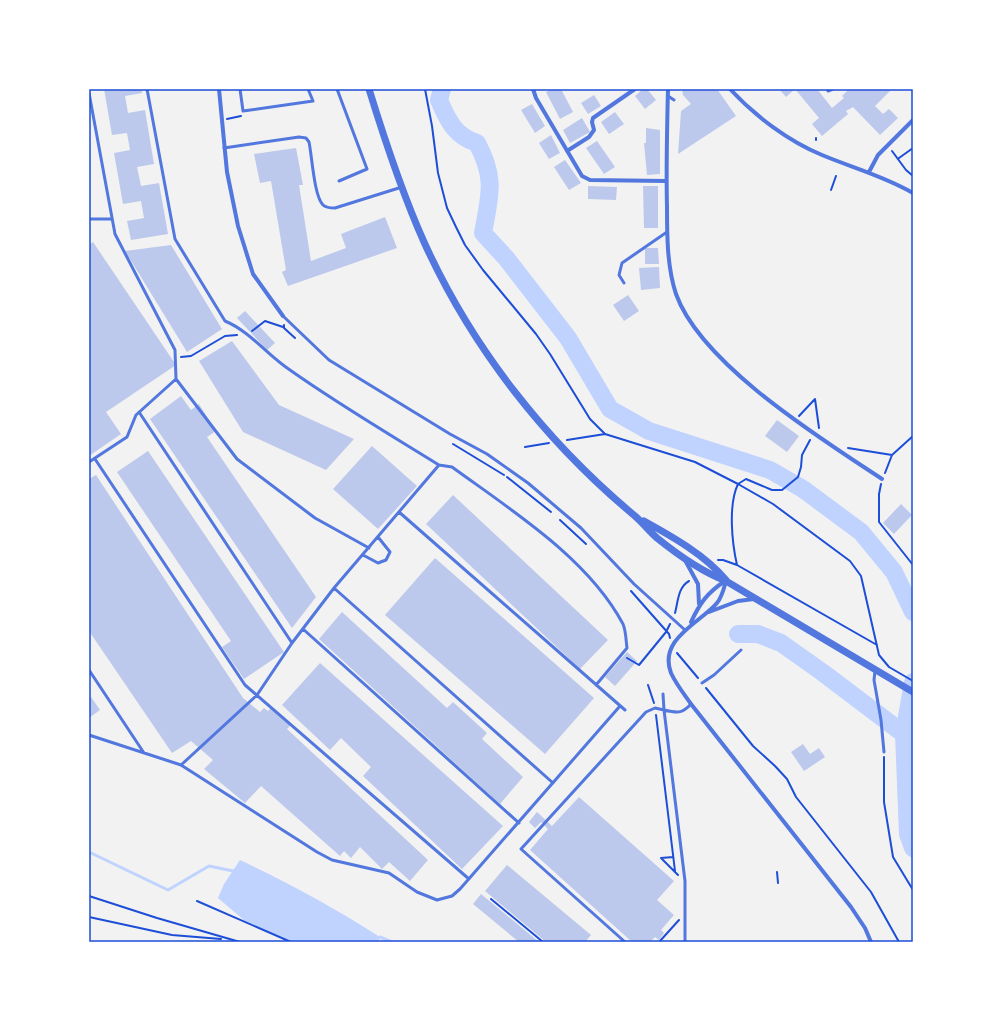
<svg xmlns="http://www.w3.org/2000/svg" width="1002" height="1031" font-family="Karla,sans-serif">
	<style>
		.water { fill: #bfd3fe }
		.lines { fill: none; stroke-linecap: round; stroke-linejoin: round }
		.stream { stroke: #bfd3fe; stroke-width: 3 }
		.river { stroke: #bfd3fe; stroke-width: 18 }
		.building { fill: #bdc9ec }
		.path { stroke: #1d4ed8; stroke-width: 2 }
		.service { stroke: #5277de; stroke-width: 3 }
		.minor { stroke: #5277de; stroke-width: 4 }
		.tertiary { stroke: #5277de; stroke-width: 7 }
		.neatline { fill: none; stroke: #1d4ed8; stroke-width: 1.5 }
	</style>
	<rect width="100%" height="100%" fill="#f2f2f2"/>
	<path class="water" d="M240 860C289 883 335 908 380 937L379 942 291 941 245 921 218 898 224 884Z"/>
	<g class="lines">
		<path class="stream" d="M89 852 168 890 209 866 233 871
			M380 937 392 942"/>
		<path class="river" d="M442 89 439 100C448 121 455 136 477 143 496 178 490 195 483 233L506 258 568 338 610 409 649 431 770 470 803 489 861 532 894 572 913 612
			M738 634H758L781 643 822 672 904 734
			M913 682 904 734 908 834 913 848"/>
	</g>
	<path class="building" d="M104 89H141L142 93 125 96 128 113 145 110 154 164 137 167 141 186 159 183 168 234 131 240 127 221 144 218 141 201 123 204 114 153 130 150 127 133 112 135Z
		M552 89H561L573 112 560 119 546 92Z
		M643 89H647L656 100 645 109 635 96Z
		M682 89H717L736 116 678 154 681 111 691 104 683 95Z
		M779 89H817L832 108 844 98 842 96 849 89H892L875 106 883 114 889 109 898 118 880 135 853 107 846 111 848 114 822 136 812 124 819 118 795 89 786 97Z
		M594 95 601 106 588 114 581 103Z
		M532 104 545 126 535 133 521 110Z
		M615 112 624 124 609 134 601 122Z
		M582 118 590 132 570 143 563 130Z
		M646 128 660 130V174L647 175 644 143H646Z
		M551 135 560 153 549 159 539 143Z
		M597 141 615 167 604 174 586 148Z
		M296 148 303 185H299L311 261 346 248 341 234 385 217 397 248 288 286 282 272 286 270 271 181 260 183 254 154Z
		M565 160 581 183 569 190 554 167Z
		M588 186 617 187 616 200 588 199Z
		M643 186H658V228H644Z
		M93 242 176 365 106 412 121 434 89 456V245Z
		M171 245 222 329 187 352 125 251Z
		M645 248H658L659 264H645Z
		M659 267 660 288 641 290 639 268Z
		M628 295 639 311 624 321 613 305Z
		M245 311 275 343 267 350 237 318Z
		M232 341 279 405 354 439 326 470 243 432 199 361Z
		M181 396 191 410 199 404 216 431 207 437 316 597 292 628 150 419Z
		M777 420 799 436 787 452 765 436Z
		M372 446 417 486 378 529 333 489Z
		M148 451 284 652 244 679 222 647 231 641 117 472Z
		M96 475 243 698 260 712 264 708 268 711 272 707 291 725 287 729 428 860 410 881 389 862 382 869 360 847 351 858 344 851 340 856 261 786 245 803 204 769 213 760 191 741 172 753 89 631V479Z
		M453 495 608 640 580 669 426 524Z
		M901 504 912 515 894 534 883 523Z
		M435 558 594 698 545 754 385 615Z
		M342 612 447 708 453 702 487 733 482 739 523 777 500 804 319 639Z
		M627 652 637 661 615 686 605 677Z
		M320 663 503 826 462 869 363 776 371 767 341 738 330 750 282 705Z
		M89 694 100 710 89 718Z
		M803 744 810 754 819 748 825 757 804 771 791 752Z
		M579 797 674 881 657 900 674 915 661 930 664 933 659 940 655 937 650 942H632L530 850 548 829 541 822 535 828 529 822 537 812 552 826Z
		M507 865 591 935 585 942H546L485 891Z
		M481 894 539 942H519L473 904Z"/>
	<g class="lines">
		<path class="path" d="M425 89 432 126 438 173 447 208 456 227 465 245 483 270 536 334 550 354 590 419 605 434 695 462 738 484C728 505 732 543 737 565
			M227 119 241 116
			M816 140V138
			M892 151 906 170 913 176
			M899 158 913 148
			M831 190 836 176
			M284 325V328L295 338
			M252 331 265 321 283 327
			M181 357 191 356 225 336 237 335
			M799 416 815 399 819 428
			M567 440 605 434
			M810 440 802 455 801 467 798 477 782 490H772L746 479 738 484 773 504 850 561 861 576 879 655 889 667 913 681
			M453 444 504 475
			M525 447 549 443
			M848 448 892 455
			M885 473 892 455 913 436
			M507 477 551 512
			M881 484 879 494V522L913 565
			M560 520 586 544
			M718 560H723L737 565 877 645
			M631 591 669 634 670 638
			M675 613C678 602 678 587 689 581
			M677 653 698 678
			M627 658 639 665 666 632 670 624
			M648 685 654 703
			M706 688 753 746 775 766 787 779 796 797 871 892 899 942
			M656 715 675 871
			M884 757V802L893 857 913 890
			M673 857 661 858 678 875
			M777 872 778 883
			M89 896 157 918 240 942
			M491 899 543 942
			M197 901 291 942
			M89 917 172 935 221 939
			M660 941 679 920"/>
		<path class="service" d="M147 89 175 239 225 321C251 332 267 355 290 370 338 404 389 434 439 465
			M240 89 243 111 313 101 308 89
			M337 89 367 169 339 181
			M828 91 833 89
			M89 93 115 234 175 350 176 379 237 459 315 518 369 548
			M668 96 674 100
			M224 148 299 137 306 138 309 142C312 156 314 196 323 205 326 208 331 208 335 208L402 187
			M89 219H112
			M624 283 619 275 622 263 667 232
			M283 316 329 360 450 434 487 454 528 483 581 528 634 584 685 630
			M139 412 292 643 334 588
			M95 459 245 685 469 879
			M89 462 127 437 136 415 176 379
			M399 512 625 710
			M363 555 378 563 386 560 390 552 378 537
			M303 629 519 823
			M292 643 257 695 181 765 317 852 332 860 389 873 417 892 437 900 452 896 460 889 620 706
			M89 670 144 753
			M875 671 874 680 881 720 884 752
			M702 683 714 675 741 650
			M663 694 664 710C677 713 682 714 691 704
			M89 735 181 765
			M553 783 334 588 439 465 452 467C511 510 588 558 623 624 626 631 626 641 627 648L596 685
			M625 942 521 849 646 712 655 708 664 710 685 881V942"/>
		<path class="minor" d="M219 89 227 172 238 226 253 274 283 316
			M533 89 536 98 582 176 590 180 666 181
			M668 89C667 128 666 168 667 207 667 235 667 267 676 294 701 364 820 438 882 479
			M730 89C755 116 788 141 822 155 853 168 884 176 913 193
			M567 151 589 137 594 130 592 122 593 118 635 89
			M869 172 878 155 913 120
			M686 562 698 584 699 604
			M726 581C724 588 722 597 717 603 700 623 658 639 671 673 676 684 684 694 691 704L851 907 865 928 871 942
			M709 612 738 601 754 599
			M691 622C700 603 707 593 725 581"/>
		<path class="tertiary" d="M369 89C385 141 402 193 424 242 472 348 546 442 635 516 643 523 649 531 657 538 678 555 700 571 726 581L913 692
			M644 521C673 537 705 555 726 580"/>
	</g>
	<rect width="1002" height="1031" fill="none" stroke="#ffffff" stroke-width="180"/>
	<rect x="90" y="90" width="822" height="851" class="neatline"/>
</svg>
